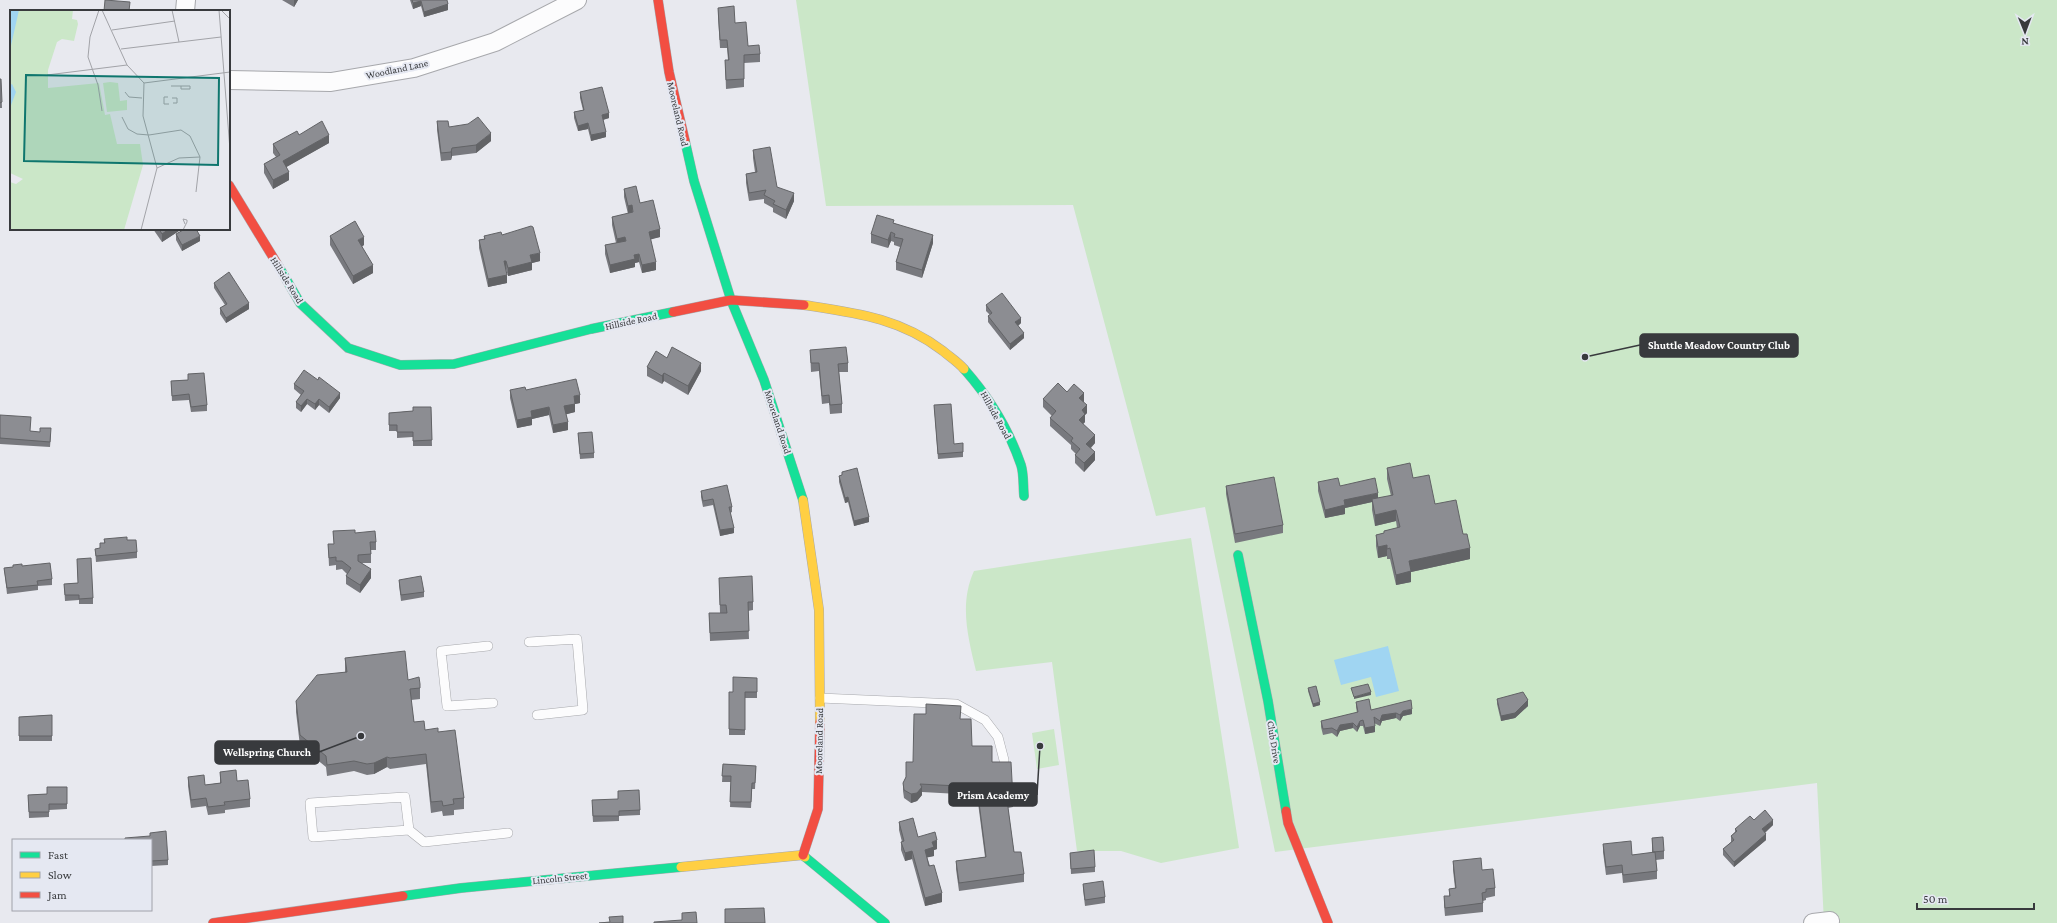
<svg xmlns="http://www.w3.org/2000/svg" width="2057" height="923" font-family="'Crimson Pro',serif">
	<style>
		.green { fill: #cbe7c8 }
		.water { fill: #a0d5f2 }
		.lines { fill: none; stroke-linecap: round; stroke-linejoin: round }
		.lane-casing { stroke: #a7a8ac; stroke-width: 10 }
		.street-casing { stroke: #a7a8ac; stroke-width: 20 }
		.fast-casing { stroke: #a7a8ac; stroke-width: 10 }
		.slow-casing { stroke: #a7a8ac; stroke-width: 10 }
		.jam-casing { stroke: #a7a8ac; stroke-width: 10 }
		.lane { stroke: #fcfcfd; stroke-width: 9 }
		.street { stroke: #fcfcfd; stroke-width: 18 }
		.fast { stroke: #16e098; stroke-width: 9 }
		.slow { stroke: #ffcf43; stroke-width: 9 }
		.jam { stroke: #f24e42; stroke-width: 9 }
		.wall { fill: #78797e }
		.shaded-wall { fill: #626366 }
		.building { fill: #8c8d92; stroke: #626366 }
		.labels { text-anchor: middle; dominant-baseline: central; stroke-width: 4; stroke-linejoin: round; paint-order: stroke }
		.street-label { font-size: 10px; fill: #383a3d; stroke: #e5e8f2 }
		.inset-road { fill: none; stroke: #a2a3a8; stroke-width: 1 }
		.view { fill: #0f766e; fill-opacity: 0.15; stroke: #0f766e; stroke-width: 2 }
		.inset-edge { fill: none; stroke: #383a3d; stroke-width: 2 }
		.leader { fill: none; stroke: #383a3d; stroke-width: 1.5 }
		.callout-dot { fill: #383a3d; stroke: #e5e8f2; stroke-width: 1.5 }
		.callout { fill: #383a3d; stroke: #383a3d; stroke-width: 1.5 }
		.callout-label { font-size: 11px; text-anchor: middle; font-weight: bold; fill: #fff }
	</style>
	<rect width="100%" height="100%" fill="#e8e9ef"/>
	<path class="green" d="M796 0H2057V923H1824L1817 783 1275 852 1205 507 1156 516 1073 205 826 206Z
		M1191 538 1239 848 1161 863 1121 851H1077L1052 662 976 671C968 637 959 604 974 571Z
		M1054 729 1059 765 1037 769 1032 733Z"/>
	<path class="water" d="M1388 646 1399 691 1376 697 1371 677 1341 685 1334 660Z"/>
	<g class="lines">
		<g class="lane-casing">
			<path id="lane" d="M529 642 577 639 583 710 537 715
				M488 646 441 651 447 706 493 703
				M820 698 956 704 985 720 998 737 1004 760
				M409 830 405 797 310 803 313 837 409 830 424 842 508 833"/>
		</g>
		<g class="street-casing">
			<path id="street" d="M185 11 186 0
				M229 80 331 82 414 68 495 42 577 0
				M1813 923 1830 921"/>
		</g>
		<g class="fast-casing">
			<path id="fast" d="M685 141 694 181 731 300 764 380 803 500
				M279 267 300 303 348 348 400 365 454 364 591 329 673 312
				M964 369C988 396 1009 430 1021 465 1024 474 1023 486 1024 496
				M1238 555 1268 701 1286 811
				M805 857 885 923
				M403 896 461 888 681 867"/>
		</g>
		<g class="slow-casing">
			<path id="slow" d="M804 305C856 313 900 318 943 351 950 357 958 362 964 369
				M803 500 819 610 820 722
				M681 867 803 855 805 857"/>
		</g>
		<g class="jam-casing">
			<path id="jam" d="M658 0 669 72 685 141
				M229 185 279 267
				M673 312 731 300 804 305
				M1286 811 1288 823 1328 923
				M803 855 818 809 820 722
				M213 923 403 896"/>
		</g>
		<use href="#lane" class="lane"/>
		<use href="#street" class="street"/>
		<use href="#fast" class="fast"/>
		<use href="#slow" class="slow"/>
		<use href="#jam" class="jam"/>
	</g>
	<path class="wall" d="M282 0H298L294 7Z
		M410 0H447L448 10 424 17 421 6 413 9Z
		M718 8 735 23 748 46 760 54V62L744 63V87L726 89 725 60H728L727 48H720L718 16Z
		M0 79H1L2 108H0Z
		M580 92 609 118 603 120 606 137 591 141 588 129 578 131 574 118V112L583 110 580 98Z
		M437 121 449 127 491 141 476 153 452 156 451 160 441 161 437 130Z
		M299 135 329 143 286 167 289 180 273 189 264 173V164L276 157 273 153V144Z
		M753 150 777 187 794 201 786 219 773 212V208L764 203V199L749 201 746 183V174L755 172 753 158Z
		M624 189 640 203 660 237 650 239 656 270 642 273 639 262 635 263V267L610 273 605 254V245L616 243 612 225V217L628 214 624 197Z
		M894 223 933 243 922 278 896 270V262L900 247 894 245V242L891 241 888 248 871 243V234Z
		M153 229H182L162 242Z
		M176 234 200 241 182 251 176 240Z
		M502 235 540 261 532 263V270L508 276 506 269 507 283 488 287 479 248V240L484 239V236Z
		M330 236 364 245 362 246 373 273 353 284 330 245Z
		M214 283 249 309 226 323 220 314V308L225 305 214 288Z
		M986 305 1021 323 1018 326 1024 338 1010 350 988 322V316L990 315 986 311Z
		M810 350 848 363V372H839L842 404V413L830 414 829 403 822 404 819 371 811 372Z
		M647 367 701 371 688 395 664 381 662 384 647 376Z
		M188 374 207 405V411L191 412 189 400 172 401 171 381 188 380Z
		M294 384 340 398 329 413 319 405 315 410 307 404 301 412 296 408V402L301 395 294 389Z
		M510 390H526L580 403 575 404V412L566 414 568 430 553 433 549 415 532 419V425L517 428 510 398Z
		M1067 392 1084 402H1083L1087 413 1085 415V422L1083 424 1095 443 1091 448 1095 460 1084 472 1075 463V455L1076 454 1071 449V445L1050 426V418L1052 416 1043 407V399Z
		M934 405 954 444 963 452V457L938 459Z
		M431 407 432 446H413V437L397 438V431H389V413L413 411Z
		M0 415 30 431 51 434 50 447 0 444Z
		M578 433 594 453V458L580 459Z
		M1387 468 1413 478 1435 504 1463 534 1470 559 1411 572V582L1396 585 1390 559H1387V556L1378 558 1376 546V535L1384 533V531L1397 528 1396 521 1375 526 1372 510V502L1345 508V514L1325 518 1318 491V482L1340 486 1378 498 1391 496 1387 479Z
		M842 472 869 522 854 526 848 502 845 503 839 482V476L842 475Z
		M1226 486 1283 525V533L1235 543 1226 494Z
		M701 491 732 507V512L730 513 734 533 720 536 713 505 703 507 701 497Z
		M333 531 355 533 376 542V550H371V563H362L371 578 360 593 346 584V576L347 574 342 569 336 570V565L329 566 328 544H334Z
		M104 539 127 540 137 552V558L96 562 95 549H100V543H104Z
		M77 559 93 598V604H79V600L65 601 64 584 78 583Z
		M22 566 52 579V585L38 586V590L7 594 4 568Z
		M719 578 753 602V610L748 611 749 639 710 641 709 613H720Z
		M399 580 424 592V597L401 601 399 585Z
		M345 658 420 684V699L411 700 414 722 425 730 438 732 464 798V809L454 810V815L443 816 442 811 431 813 426 764 390 769 387 767 374 774 367 775 354 771 327 776 326 767 300 746 296 712V701L345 672Z
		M757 678V698H745V735H729V692H733Z
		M1308 688 1320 705 1313 707 1308 691Z
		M1497 699 1528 706 1515 718 1501 721 1497 704Z
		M1356 702 1371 710 1412 714 1403 716 1400 721 1396 718 1382 721 1380 726 1374 723 1375 732 1365 734 1363 726H1360L1357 732 1353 728 1340 731 1337 737 1332 733 1323 735 1321 727V721L1357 713 1356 707Z
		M52 715V741H19V717Z
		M961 719 972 746 992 762 1013 799V807L1008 808 1014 852 1024 874V882L959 891 956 869V861L985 857 977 795 922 792V795L917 801 911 803 904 798 903 791V783L913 762Z
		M723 764 756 766 755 789H752L751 808 730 807 731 782H722Z
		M220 772 237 781 250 799V807L225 810V813L208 815 206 806 191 808 188 786V777L205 785 220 783Z
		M67 787V809L49 810V817L29 818 28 795 47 794Z
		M592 806 640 810V815L619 816V821L593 822Z
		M1754 820 1773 825 1765 833 1766 840 1734 867 1723 855V849L1731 842V836L1735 832V829Z
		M899 822 918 837 937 849 934 850V856L927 857 942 902 925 906 912 859 905 861 901 850V842H902L899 830Z
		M150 836 168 860V865L151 866V840Z
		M1652 838 1664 851V859L1656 860 1657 871V879L1623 883 1622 873 1606 875 1603 852V844L1632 855 1652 853Z
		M1070 853 1095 867V872L1071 874Z
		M1453 861 1482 870 1495 888V896L1486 898V900L1483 901V912L1445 916 1444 905V896H1449V889L1455 888 1453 870Z
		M1083 884 1105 897V903L1085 906 1083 889Z"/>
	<path class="shaded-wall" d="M294 0H298L294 7Z
		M421 1V6L413 9V3Z
		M448 4V10L424 17V12Z
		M609 113V118L602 120V115Z
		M588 123V129L578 131V126Z
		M606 132V137L591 141V135Z
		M491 133V141L476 153V145Z
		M329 135V143L283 169V161Z
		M452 148V156L451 160V152Z
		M289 172V180L273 189V180Z
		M794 193V201L786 219V210Z
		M632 205V214H628V206Z
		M169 229H182L162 242V234Z
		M660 229V237L649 240V232Z
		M891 232V241L888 248V240Z
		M933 235V243L922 278V270Z
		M200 236V241L182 251V245Z
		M364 237V245L358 249V240Z
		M625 237V246L617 247V239Z
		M540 253V261L532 263V270L508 276V268L530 255Z
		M639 254V262L635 263V267L610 273V265L634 255Z
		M504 261H506V269L504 270Z
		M656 262V270L642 273V265Z
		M373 265V273L353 284V276Z
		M507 275V283L488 287V279Z
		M249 303V309L226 323V318Z
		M1021 318V323L1015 328V322Z
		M1024 333V338L1010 350V344Z
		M701 363V371L688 395V386Z
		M664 373V381L662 384V376Z
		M340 393V398L329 413V407Z
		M1084 393V402L1079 407V398Z
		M580 395V403L575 404V412L564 415V406L574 396Z
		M307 399V404L301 412V406Z
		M319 399V405L315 410V404Z
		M1087 405V413L1085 415V422L1079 428V420L1082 410Z
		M549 407V415L532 419V425L517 428V420L531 411Z
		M568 422V430L553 433V425Z
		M1095 435V443L1086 452V444Z
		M1095 452V460L1084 472V463Z
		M1378 493V501L1372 499V502L1345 508V514L1325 518V510L1344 500Z
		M848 497V502L845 503V498Z
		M1396 510V521L1375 526V515Z
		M869 517V522L854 526V521Z
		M734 528V533L720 536V530Z
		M1387 545V556L1378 558V547Z
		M1470 548V559L1411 572V582L1396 585V575L1409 561Z
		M371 569V578L360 593V585Z
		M1371 692V695L1354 699V697Z
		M1528 700V706L1515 718 1501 721V716Z
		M1320 702V705L1313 707V704Z
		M1412 709V714L1403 716 1400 721V715L1403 711Z
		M1396 713V718L1382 721 1380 726V721L1382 715Z
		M1360 721V726L1357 732V727Z
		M1353 723V728L1340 731 1337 737V731L1340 725Z
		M1375 726V732L1365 734V728Z
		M387 757V767L374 774V763Z
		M922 787V795L917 801 911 803V794Z
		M1773 820V825L1762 835V829Z
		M1766 834V840L1734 867V862Z
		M937 840V849L934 850V856L925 858V850L932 842Z
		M912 851V859L905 861V853Z
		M942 893V902L925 906V898Z"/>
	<path class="building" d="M105 0 130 2 129 11H104Z
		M412 0H447L448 4 424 12 421 1 413 3Z
		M734 6 735 23 746 22 748 46 759 45 760 54 744 55V79L726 80 725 60H729L727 40H720L718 8Z
		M0 79H1L2 102 0 103Z
		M602 87 609 113 602 115 606 132 591 135 588 123 578 126 574 112 584 110 580 92Z
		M478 117 491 133 476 145 452 148 451 152 441 153 437 121H448L449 127 468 124Z
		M322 121 329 135 283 161 289 172 273 180 264 164 280 155 273 144 297 131 299 135Z
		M770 147 777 187 794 193 786 210 773 204 775 201 764 195 766 190 749 193 746 174 757 172 753 150Z
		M636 186 640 203 653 200 660 229 649 232 656 262 642 265 639 254 634 255 635 259 610 265 605 245 626 241 625 237 617 239 612 217 633 212 632 205 628 206 624 189Z
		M877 215 894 220 893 223 933 235 922 270 896 262 903 239 894 237 895 234 891 232 888 240 871 234Z
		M355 221 364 237 358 240 373 265 353 276 330 236Z
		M531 226 533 227 540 253 530 255 532 262 508 268 506 261H504L507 275 488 279 479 240 485 239 484 236 501 232 502 235Z
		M159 229H169L162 234Z
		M185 229H196L200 236 182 245 176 234Z
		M229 272 249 303 226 318 220 308 227 304 214 283Z
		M1002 293 1021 318 1015 322 1024 333 1010 344 988 316 992 313 986 305Z
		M672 347 701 363 688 386 664 373 662 376 647 367 656 351 667 358Z
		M846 347 848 363 838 364 842 404 830 405 829 395 822 396 819 363H811L810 350Z
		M304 370 318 380 319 377 340 393 329 407 319 399 315 404 307 399 301 406 296 402 304 391 294 384Z
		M204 373 207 405 191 407 189 394 172 396 171 381 188 380V374Z
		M576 379 580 395 574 396 575 404 564 406 568 422 553 425 549 407 531 411 532 417 517 420 510 390 525 387 526 390Z
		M1058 383 1067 392 1074 384 1084 393 1079 398 1087 405 1082 410 1085 414 1079 420 1095 435 1086 444 1095 452 1084 463 1075 455 1080 449 1071 441 1073 438 1050 418 1056 411 1043 399Z
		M951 404 954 444 963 443V452L938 454 934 405Z
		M413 407H431L432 440 413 441V432H397V425H389V413L413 411Z
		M0 415 31 417 30 431 40 432V428H51L50 442 0 438Z
		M592 432 594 453 580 454 578 433Z
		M1410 463 1413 478 1429 475 1435 504 1456 500 1463 534H1467L1470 548 1409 561 1411 571 1396 575 1390 548 1387 549V545L1378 547 1376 535 1384 533V531L1400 527 1396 510 1375 515 1372 499 1393 495 1387 468Z
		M857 468 869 517 854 521 848 497 845 498 839 476 842 475V472Z
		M1274 477 1283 525 1235 534 1226 486Z
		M1338 478 1340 486 1375 478 1378 493 1344 500 1345 505 1325 510 1318 482Z
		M727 485 732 507H729L734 528 720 530 713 499 703 501 701 491Z
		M355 530V533L375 531 376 542H370L371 554 358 555V561L371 569 360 585 346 576 351 568 342 561H336V557L329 558 328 544H334L333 531Z
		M127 537V540H136L137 552 96 556 95 549 100 548V543H105L104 539Z
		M91 558 93 598 79 599V595H65L64 584 78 583 77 559Z
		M50 563 52 579 37 581 38 585 7 588 4 568 13 567V565L22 564V566Z
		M421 576 424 592 401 595 399 580Z
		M752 576 753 602H748L749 631 710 633 709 613H727L726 605H720L719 578Z
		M405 651 408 680 419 677 420 684V688L410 689 414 722 424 721 425 730 438 728V732L455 730 464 798 453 799 454 804 443 806 442 801 431 802 426 754 390 758 387 757 374 763 367 764 354 761 327 765 326 756 300 735 296 701 317 675 347 672 345 658Z
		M733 677 757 678V692H745V730L729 729V692H733Z
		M1368 684 1371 692 1354 697 1351 688Z
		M1316 686 1320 702 1313 704 1308 688Z
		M1523 692 1528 700 1515 713 1501 716 1497 699Z
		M1369 699 1371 710 1411 700 1412 709 1403 711 1400 715 1396 713 1382 715 1380 721 1374 717 1375 726 1365 728 1363 720 1360 721 1357 727 1353 723 1340 725 1337 731 1332 728 1323 729 1321 721 1358 712 1356 702Z
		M926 704 961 706 960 719H971L972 746H992V762H1011L1013 799 1007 800 1014 852H1021L1024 874 959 883 956 861 986 857 977 787 920 784 922 787 917 793 911 794 904 790 903 783 906 777V762H913L914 714H926Z
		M52 715V736H19V717Z
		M723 764 756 766 755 783H752L751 802H730L731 776H722Z
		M236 770 237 781 248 780 250 799 224 802 225 805 208 807 206 798 191 800 188 777 204 775 205 785 221 783 220 772Z
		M47 787H67V804H49V812H29L28 795 47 794Z
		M639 790 640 810 619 811V816H593L592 800 618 799V791Z
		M1765 810 1773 820 1762 829 1766 834 1734 862 1723 849 1734 840 1731 836 1737 831 1735 829 1750 816 1754 820Z
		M913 818 918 837 935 832 937 840 932 842 934 847 925 850 929 866 934 865 942 893 925 898 912 851 905 853 901 842 904 841 899 822Z
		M166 831 168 860 151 861V840H125V838L150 836V833Z
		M1663 837 1664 851 1653 852 1652 838Z
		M1631 841 1632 855 1655 852 1657 871 1623 875 1622 865 1606 867 1603 844Z
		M1094 850 1095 867 1071 869 1070 853Z
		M1481 858 1482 870 1493 869 1495 888 1486 889V892L1482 893 1483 903 1445 908 1444 896H1450L1449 889 1456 888 1453 861Z
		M1103 881 1105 897 1085 900 1083 884Z
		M764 908 765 923H725V909Z
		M696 912 697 923H654V922L682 920V913Z
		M623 916V923H599L610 922 609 917Z"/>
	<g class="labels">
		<g class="street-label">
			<text transform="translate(397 69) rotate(-12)">Woodland Lane</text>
			<text transform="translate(678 114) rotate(77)">Mooreland Road</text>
			<text transform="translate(287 280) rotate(58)">Hillside Road</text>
			<text transform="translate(631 321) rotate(-12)">Hillside Road</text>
			<text transform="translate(996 415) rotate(61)">Hillside Road</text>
			<text transform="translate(778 422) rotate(72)">Mooreland Road</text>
			<text transform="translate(819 741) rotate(-89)">Mooreland Road</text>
			<text transform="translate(1274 742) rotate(81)">Club Drive</text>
			<text transform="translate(560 878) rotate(-6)">Lincoln Street</text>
		</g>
	</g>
	<g transform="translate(10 10)">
		<rect width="220" height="220" fill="#e8e9ef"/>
		<path d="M0 0H63L62 9 67 10 68 14 64 31 52 29 47 32 38 60V78L89 73 95 105 100 104 107 134H130L133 155 114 220H0V172L6 174 13 169 0 163ZM100 72 108 73 110 91 117 90V100L97 102 93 73Z" fill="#cbe7c8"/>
		<path d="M0 0H9L0 40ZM2 74 6 82 0 98V75Z" fill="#a0d5f2"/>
		<path class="inset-road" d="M89 0 80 27 78 47 88 75 92 101M92 0 117 55 134 73 220 62M162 0 169 32M209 0 220 140M211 0 220 9M102 20 165 11M111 39 211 27M37 65 117 55M161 76H180V79H171V76M115 82 119 87 132 88M158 87H154V94H159M162 88H167V93H163M112 107 118 119 127 124 139 125 171 120 180 126 190 147 186 182M147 158 169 148 190 147M131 220 147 158 133 106 134 73M173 220 177 212V210L173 209 175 214"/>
		<path class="view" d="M16 65 209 68 208 155 14 151Z"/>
		<rect width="220" height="220" class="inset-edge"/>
	</g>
	<path class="leader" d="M1585 357L1640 345M361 736L319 752M1040 746L1037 795"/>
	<g class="callout-dot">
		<circle cx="1585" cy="357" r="4"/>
		<circle cx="361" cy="736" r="4"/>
		<circle cx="1040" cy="746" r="4"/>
	</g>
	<g class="callout">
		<rect x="1640" y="334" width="158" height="23" rx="4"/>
		<rect x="215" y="741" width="104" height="23" rx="4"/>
		<rect x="949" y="783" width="88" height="23" rx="4"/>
	</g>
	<g class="callout-label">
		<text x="1719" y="349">Shuttle Meadow Country Club</text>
		<text x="267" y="756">Wellspring Church</text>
		<text x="993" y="799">Prism Academy</text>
	</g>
	<rect x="12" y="839" width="140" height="72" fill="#e5e8f2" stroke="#a0a2aa"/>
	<rect x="20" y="852" width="20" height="6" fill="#16e098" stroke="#a0a2aa"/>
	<text x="48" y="859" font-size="12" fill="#383a3d">Fast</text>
	<rect x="20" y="872" width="20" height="6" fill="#ffcf43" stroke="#a0a2aa"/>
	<text x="48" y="879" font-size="12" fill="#383a3d">Slow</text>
	<rect x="20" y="892" width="20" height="6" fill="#f24e42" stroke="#a0a2aa"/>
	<text x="48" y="899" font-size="12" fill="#383a3d">Jam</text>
	<g transform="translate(2025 32) rotate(179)" stroke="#e5e8f2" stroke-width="3" paint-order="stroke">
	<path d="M0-3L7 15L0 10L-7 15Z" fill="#383a3d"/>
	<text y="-6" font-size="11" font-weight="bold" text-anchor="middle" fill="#383a3d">N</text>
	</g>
	<path d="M1917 903v6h117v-6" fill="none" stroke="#383a3d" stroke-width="2"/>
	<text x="1923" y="903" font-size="12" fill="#383a3d" stroke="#e5e8f2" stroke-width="3" paint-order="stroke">50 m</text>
</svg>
